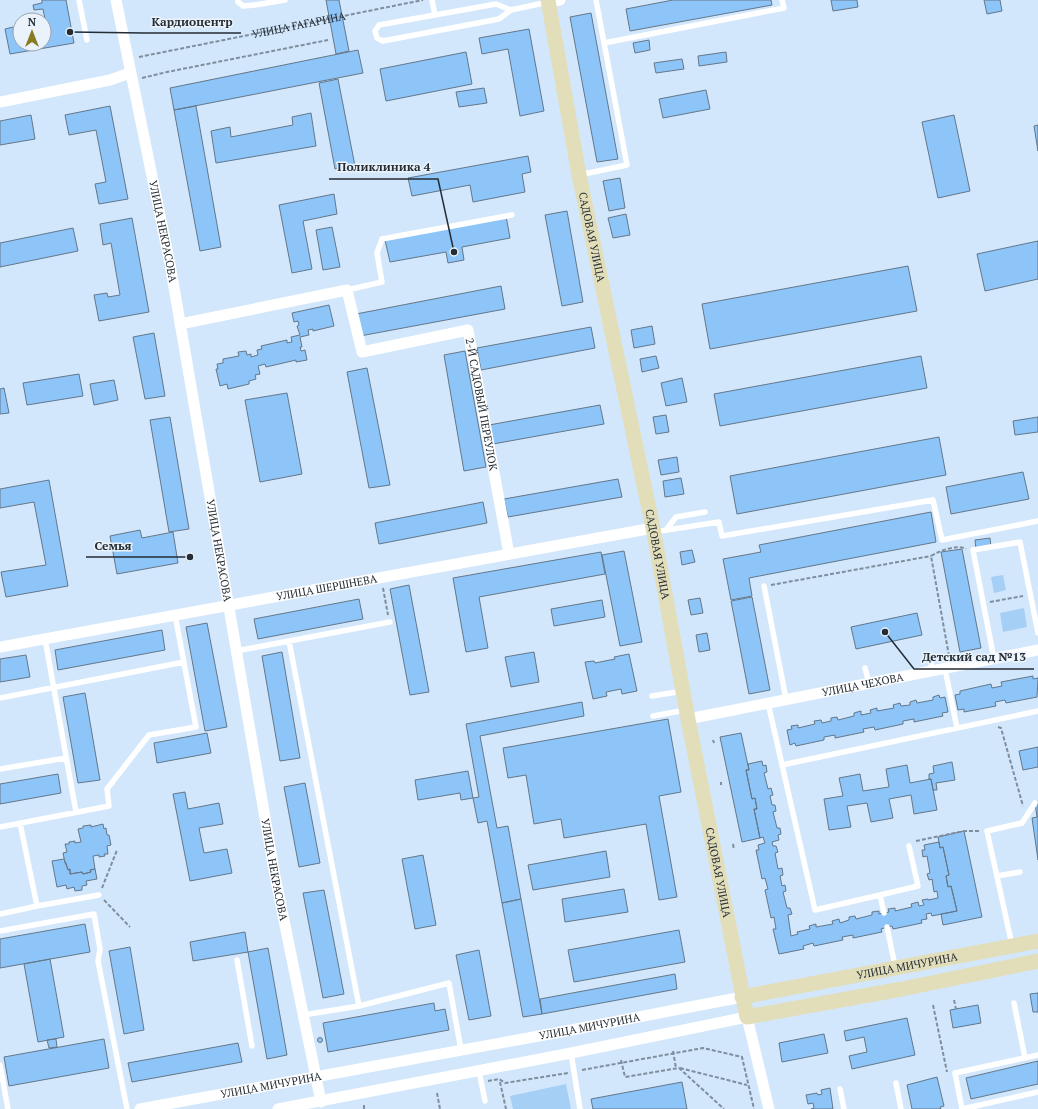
<svg xmlns="http://www.w3.org/2000/svg" width="1038" height="1109" font-family="'PT Serif',serif">
	<style>
		.green { fill: #a5cff5 }
		.building { fill: #8dc5f9; stroke: #647789 }
		.lines { fill: none; stroke-linecap: round; stroke-linejoin: round }
		.path { stroke: #7f8e9d; stroke-width: 2; stroke-dasharray: 4 2; stroke-linecap: butt }
		.lane { stroke: #fff; stroke-width: 5.5 }
		.street { stroke: #fff; stroke-width: 11 }
		.secondary { stroke: #e3deba; stroke-width: 15 }
		.labels { text-anchor: middle; dominant-baseline: central; stroke-width: 3; stroke-linejoin: round; paint-order: stroke }
		.street-label { font-size: 11px; fill: #242c34; stroke: #eaf3fb }
		.leader { fill: none; stroke: #242c34; stroke-width: 1.5 }
		.callout-dot { fill: #242c34; stroke: #eaf3fb; stroke-width: 1.5 }
		.callout-label { font-size: 12px; text-anchor: middle; font-weight: bold; fill: #242c34; stroke: #eaf3fb; stroke-width: 3; stroke-linejoin: round; paint-order: stroke }
	</style>
	<rect width="100%" height="100%" fill="#d2e7fc"/>
	<path class="green" d="M1003 575 1006 590 994 593 991 577Z
		M1024 608 1027 627 1003 632 1000 613Z
		M566 1084 571 1109H513L510 1096Z"/>
	<path class="building" d="M42 0H66L74 43 10 54 5 29 13 27 14 30 20 29V44H44V25L46 24 43 9 34 10 33 5 42 3Z
		M326 0H339L349 51 336 54Z
		M673 0H771L772 5 630 31 626 9Z
		M831 0H857L858 7 833 11Z
		M984 0H1000L1002 11 987 14Z
		M591 13 618 159 597 162 570 17Z
		M529 29 544 111 520 116 508 49 482 54 479 38Z
		M649 40 650 50 635 53 633 43Z
		M358 50 363 73 174 110 170 88Z
		M466 52 472 84 386 101 380 69Z
		M726 52 727 62 699 66 698 56Z
		M682 59 684 69 656 73 654 63Z
		M338 79 355 166 335 169 319 83Z
		M484 88 487 103 459 107 456 92Z
		M706 90 710 109 663 118 659 99Z
		M110 106 128 199 99 204 95 184 106 182 96 130 69 135 65 115Z
		M196 106 221 247 200 251 174 110Z
		M311 113 316 146 216 163 211 131 230 127 231 137 293 125 292 117Z
		M31 115 35 139 0 145V121Z
		M954 115 970 191 938 198 922 122Z
		M1038 125V151L1034 126Z
		M528 156 531 172 522 174 525 192 473 202 470 185 412 196 408 178Z
		M620 178 625 208 609 211 603 181Z
		M334 194 337 214 303 221 312 269 292 273 279 205Z
		M567 211 583 302 562 306 545 215Z
		M626 214 630 235 613 238 608 218Z
		M506 216 510 238 462 247 464 260 448 263 446 252 390 262 385 240Z
		M132 218 149 312 99 321 94 295 107 293 108 297 120 295 111 243 103 245 100 224Z
		M332 227 340 267 323 270 316 230Z
		M73 228 78 251 0 267V243Z
		M1038 241V279L985 291 977 254Z
		M908 266 917 311 710 349 702 304Z
		M501 286 505 309 360 336 356 314Z
		M329 305 334 326 313 331V329L308 330 309 335 300 337 302 347H300L301 351 305 350 307 360 296 362V360L266 367 265 364 258 366 260 374 255 375 256 379 249 381V384L228 389 227 384 220 386 216 369H218L217 364 223 363V359L239 356 238 352 246 351 247 355 251 354V357L258 355 257 350 262 349 261 346 287 340V343L292 342 291 337 300 335 297 326 299 325 298 321 294 322 292 313Z
		M652 326 655 344 634 348 631 330Z
		M591 327 595 348 481 370 477 348Z
		M154 333 165 396 145 399 133 337Z
		M465 351 486 467 464 471 444 355Z
		M656 356 659 368 642 372 640 359Z
		M921 356 927 388 720 426 714 394Z
		M367 368 390 485 369 488 347 372Z
		M79 374 83 396 27 405 23 383Z
		M682 378 687 402 666 406 661 383Z
		M114 380 118 400 94 405 90 384Z
		M4 388 9 413 0 414V389Z
		M287 393 302 474 260 482 245 400Z
		M600 405 604 424 493 444 489 425Z
		M666 415 669 432 656 434 653 417Z
		M170 417 189 529 169 532 150 420Z
		M1038 417V432L1015 435 1013 421Z
		M939 437 946 475 737 514 730 476Z
		M677 457 679 472 661 475 658 460Z
		M1023 472 1029 499 951 514 946 487Z
		M681 478 684 494 665 497 663 481Z
		M618 479 622 497 508 517 504 499Z
		M49 480 68 586 6 597 1 572 46 565 34 502 0 508V489Z
		M483 502 487 523 379 544 375 523Z
		M931 512 936 542 749 578 752 596 731 600 723 559 761 552 759 545Z
		M140 530 142 538 173 532 178 563 117 574 110 536Z
		M990 538 991 547 976 549 975 540Z
		M962 549 981 648 960 652 941 552Z
		M692 550 695 562 682 565 680 552Z
		M624 551 642 642 620 646 602 555Z
		M601 552 605 574 479 597 488 648 466 652 453 578Z
		M409 585 429 692 410 695 390 589Z
		M752 597 770 690 749 694 731 601Z
		M700 598 703 613 691 615 688 600Z
		M359 599 363 619 258 639 254 619Z
		M602 600 605 617 554 626 551 609Z
		M917 613 922 635 856 649 851 627Z
		M207 623 227 727 205 731 186 627Z
		M162 630 165 650 58 670 55 650Z
		M707 633 710 650 699 652 696 635Z
		M282 652 300 758 280 761 262 656Z
		M534 652 539 682 511 687 505 657Z
		M629 654 637 691 622 694 621 689 606 692 607 696 593 699 585 662 594 661 595 663 615 659 614 657Z
		M26 655 30 677 0 682V659Z
		M1033 676V679L1038 678 1037 697 1006 703 1005 700 995 702 996 706 964 712V709L958 710 955 695 960 694V691L991 684 992 688 1002 686 1001 682Z
		M85 693 100 780 78 783 63 697Z
		M939 695 940 698 945 697 948 712 942 713 943 716 914 722V719L903 721V724L875 730 874 727 863 729 864 732 835 738V735L824 737V740L796 746 795 743 790 745 787 730 792 729 791 726 798 725V728L815 724 814 721 821 720 822 723 831 721V718L837 717 838 720 854 716V713L861 711V715L871 713 870 710 877 708V711L894 708 893 705 900 703 901 706 910 705V702L916 700 917 703 933 700V697Z
		M582 702 584 716 480 736 497 828 508 826 521 899 502 903 487 821 478 823 473 798 479 797 466 724Z
		M668 719 681 792 659 796 677 897 659 900 646 824 564 838 561 819 534 824 526 775 508 778 503 748Z
		M207 733 211 753 157 763 154 743Z
		M741 733 749 770H746L752 799 755 798 757 809H754L760 838 742 842 720 737Z
		M1038 747V767L1023 770 1019 751Z
		M762 761 763 766 766 765 767 772 764 773 768 789 771 788 773 795 770 796 772 805H775L776 811 773 812 777 828H780L781 834 778 835 779 840 772 842 773 846H776L778 852 775 853 778 869 782 868 783 875 780 876 782 886 785 885 786 891 783 892 787 908H790L792 914 788 915 791 936 798 934 797 932 810 929 809 926 816 924V927L833 924 832 921 839 919 840 923 849 920V917L855 916 856 919 872 915V912L879 911V914L889 912 888 909 895 908V911L912 907 911 904 918 902 919 906 924 905 922 900 928 899V900L938 898 937 891 934 892 932 879 929 880 927 874 930 873 927 856 923 857 922 850H925L924 845 939 842 940 848 943 847 949 875 946 876 948 887 951 886 957 911 932 916 931 913 926 914 927 919 921 920 922 923 893 929 892 926 887 927 881 929 882 932 853 938V935L842 937 843 940 814 946 813 943 803 946 804 949 779 954 773 929H776L774 917 771 918 765 890 768 889 765 878 762 879 756 850H759L758 845 765 843 763 837 760 838 754 809H757L755 798 752 799 746 770H749L748 764Z
		M952 762 955 780 936 783 937 790H933L931 779H929V774L934 773 933 766Z
		M907 765 910 783 931 779 937 810 914 814 911 795 889 799 893 818 871 822 867 803 847 806 851 827 829 830 824 799 843 796 839 778 860 774 863 791 889 787 886 769Z
		M468 771 473 798 461 800 460 793 418 800 415 780Z
		M58 774 61 793 0 804V784Z
		M305 783 320 863 299 867 284 787Z
		M185 792 188 809 219 803 223 824 199 828 204 853 227 849 232 873 190 881 173 794Z
		M1035 803H1038V860L1032 818 1037 817Z
		M103 824 104 829 106 828 107 835H109L111 845 107 846 108 854H104L105 856 99 857V855L93 856 95 869 90 870 91 872 83 874 82 872 70 874V869L68 870 66 863H65L63 853 67 852 65 844H69V842L75 841V843L81 842 78 829 83 828V826L91 825V827Z
		M964 831 982 917 943 925 941 914 957 911 951 886 948 887 946 876 949 875 943 847 940 848 938 837Z
		M606 851 610 877 533 890 528 865Z
		M423 855 436 925 415 929 402 859Z
		M64 859 68 870 70 869V874L82 872 83 874 91 872 90 870 95 869 97 879 86 881 87 885 82 886V890L75 891 74 887 67 889 66 885 57 887 52 861Z
		M624 889 628 912 565 922 562 899Z
		M324 890 344 994 323 998 303 893Z
		M521 899 542 1014 523 1017 502 903Z
		M85 924 90 952 0 968V939Z
		M679 930 685 962 574 982 568 950Z
		M245 932 248 952 193 961 190 942Z
		M130 947 144 1030 124 1034 109 951Z
		M268 948 287 1055 267 1059 248 952Z
		M479 950 491 1016 469 1020 456 955Z
		M50 959 64 1037 38 1042 24 964Z
		M675 974 677 989 542 1014 540 999Z
		M1038 993V1012H1033L1030 994Z
		M434 1003 435 1011 445 1009 449 1030 328 1052 323 1023Z
		M978 1005 981 1023 953 1028 950 1010Z
		M907 1018 915 1055 852 1069 849 1056 867 1052 864 1037 846 1041 844 1031Z
		M824 1034 828 1053 782 1062 779 1043Z
		M317.5 1040a2.5 2.5 0 1 1 5 0a2.5 2.5 0 1 1-5 0Z
		M56 1039 57 1047 49 1048 47 1040Z
		M104 1039 109 1068 9 1086 4 1057Z
		M238 1043 242 1062 132 1082 128 1063Z
		M1038 1061V1084L971 1099 966 1078Z
		M937 1077 944 1106 940 1107 941 1109H912L907 1085Z
		M682 1082 687 1109H593L591 1099Z
		M830 1088 833 1109H811L814 1108 813 1103 808 1104 806 1095 817 1093 818 1095 822 1094 821 1090Z"/>
	<g class="lines">
		<g class="path">
			<path id="s1" d="M139 57 423 0"/>
			<path d="M142 78 167 72 328 40"/>
			<path d="M771 585 931 556"/>
			<path d="M383 588 388 615"/>
			<path d="M990 602 1023 596"/>
			<path d="M949 656 931 556C939 551 957 544 966 549"/>
			<path d="M998 727 1001 728 1023 806"/>
			<path d="M713 740 714 743"/>
			<path d="M721 782V785"/>
			<path d="M916 841 964 831H979"/>
			<path d="M733 844 734 850"/>
			<path d="M102 888 117 850"/>
			<path d="M104 900 130 927"/>
			<path d="M954 1000 956 1009"/>
			<path d="M933 1005 947 1072"/>
			<path d="M673 1051 676 1068"/>
			<path d="M621 1060 625 1077 679 1068 724 1109"/>
			<path d="M680 1068 747 1085"/>
			<path d="M582 1070 703 1048 742 1057 754 1109"/>
			<path d="M488 1081 499 1079 505 1083 568 1073"/>
			<path d="M500 1082 506 1109"/>
			<path d="M437 1093 440 1109"/>
			<path d="M364 1105V1109"/>
		</g>
		<path class="lane" d="M79 0 87 40
			M238 0V2L243 6 255 5 285 0
			M432 0 435 15
			M511 10 499 19 383 41 377 38 375 31 379 25 496 4 511 10 548 2
			M604 43 784 8 782 0
			M579 175 627 165 596 0
			M347 290 382 282 377 253 382 239 512 215
			M666 530 676 517 705 512
			M654 532 719 522 722 536 933 500 942 540 1038 521
			M764 586 786 699
			M45 639 76 812
			M289 641 359 1006
			M236 651 390 622
			M929 656 933 671
			M994 659 973 550 1020 542 1038 633
			M865 668 869 683
			M945 669 957 728
			M652 696 683 691
			M0 698 184 662
			M768 703 815 910 880 895 884 913
			M653 716 686 710
			M782 765 1038 711
			M0 769 66 758
			M0 827 109 806 107 789 149 735 196 727 175 615
			M997 876 1020 872
			M880 895 918 886 909 846
			M37 906 99 895
			M0 914 37 906 20 823
			M887 927 895 966
			M0 931 94 914 100 949 98 961 127 1109
			M1012 945 987 831 1022 823 1035 803
			M237 960 252 1046
			M1014 1003 1025 1058
			M303 1015 359 1006 449 983 461 1050
			M571 1053 580 1109
			M0 1065 8 1109
			M479 1071 485 1101
			M896 1083 901 1109
			M840 1089 844 1109
			M962 1109 955 1073 1038 1055
			M962 1109 1038 1092"/>
		<g class="street">
			<path id="s2" d="M116 0 170 264 275 876 321 1102"/>
			<path d="M548 2 560 0"/>
			<path d="M0 102 110 80 130 73"/>
			<path id="s3" d="M180 324 347 290 362 352 468 330 509 554"/>
			<path id="s4" d="M0 647 653 528"/>
			<path id="s5" d="M688 719 1038 650"/>
			<path id="s6" d="M140 1109 566 1031 742 997"/>
			<path d="M278 1109 571 1053 747 1017 769 1109"/>
		</g>
		<g class="secondary">
			<path id="s7" d="M548 0 579 175 653 528 688 719 747 1017 902 989 1038 961"/>
			<path id="s8" d="M742 997 1038 941"/>
		</g>
	</g>
	<g class="labels">
		<g class="street-label">
			<text stroke="none"><textPath href="#s1" startOffset="163">УЛИЦА ГАГАРИНА</textPath></text>
			<text stroke="none"><textPath href="#s2" startOffset="236">УЛИЦА НЕКРАСОВА</textPath></text>
			<text stroke="none"><textPath href="#s7" startOffset="241">САДОВАЯ УЛИЦА</textPath></text>
			<text stroke="none"><textPath href="#s3" startOffset="418">2-Й САДОВЫЙ ПЕРЕУЛОК</textPath></text>
			<text stroke="none"><textPath href="#s2" startOffset="560">УЛИЦА НЕКРАСОВА</textPath></text>
			<text stroke="none"><textPath href="#s7" startOffset="565">САДОВАЯ УЛИЦА</textPath></text>
			<text stroke="none"><textPath href="#s4" startOffset="332">УЛИЦА ШЕРШНЕВА</textPath></text>
			<text stroke="none"><textPath href="#s5" startOffset="178">УЛИЦА ЧЕХОВА</textPath></text>
			<text stroke="none"><textPath href="#s2" startOffset="884">УЛИЦА НЕКРАСОВА</textPath></text>
			<text stroke="none"><textPath href="#s7" startOffset="889">САДОВАЯ УЛИЦА</textPath></text>
			<text stroke="none"><textPath href="#s8" startOffset="168">УЛИЦА МИЧУРИНА</textPath></text>
			<text stroke="none"><textPath href="#s6" startOffset="457">УЛИЦА МИЧУРИНА</textPath></text>
			<text stroke="none"><textPath href="#s6" startOffset="133">УЛИЦА МИЧУРИНА</textPath></text>
		</g>
	</g>
	<path class="leader" d="M70 32L144 33H241M454 252L438 179H329M190 557L139 557H86M885 632L914 669H1034"/>
	<g class="callout-dot">
		<circle cx="70" cy="32" r="4"/>
		<circle cx="454" cy="252" r="4"/>
		<circle cx="190" cy="557" r="4"/>
		<circle cx="885" cy="632" r="4"/>
	</g>
	<g class="callout-label">
		<text x="192" y="26">Кардиоцентр</text>
		<text x="384" y="171">Поликлиника 4</text>
		<text x="113" y="550">Семья</text>
		<text x="974" y="661">Детский сад №13</text>
	</g>
	<g transform="translate(32 32)"><circle r="19" fill="#eaf3fb" stroke="#9ba3ab"/>
	<path d="M0-3L7 15L0 10L-7 15Z" fill="#887a1f"/>
	<text y="-6" font-size="11" font-weight="bold" text-anchor="middle" fill="#242c34">N</text>
	</g>
</svg>
